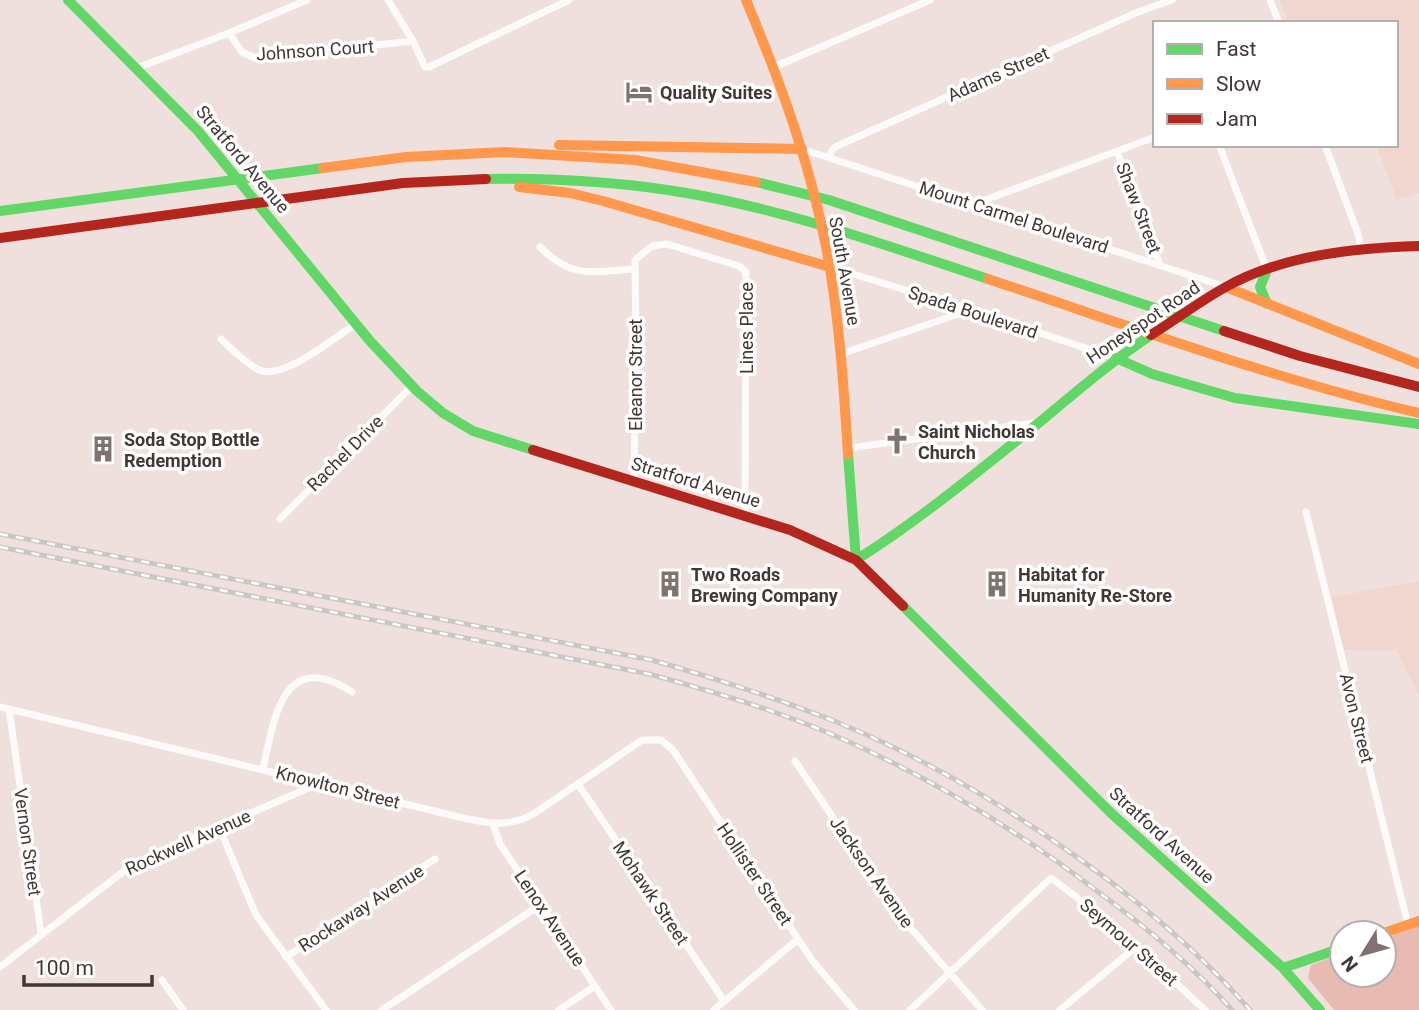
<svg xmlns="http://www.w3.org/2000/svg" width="1419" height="1010" font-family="Roboto,sans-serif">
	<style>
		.built { fill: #f1d6d0 }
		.green { fill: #e8bbb2 }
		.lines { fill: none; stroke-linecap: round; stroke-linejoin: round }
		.street { stroke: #fdfafa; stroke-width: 7 }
		.fast { stroke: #63d668; stroke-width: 10 }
		.slow { stroke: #ff974d; stroke-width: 10 }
		.jam { stroke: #b3261e; stroke-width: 10 }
		.rail-casing { stroke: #cac6c5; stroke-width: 5 }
		.rail { stroke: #fff; stroke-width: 2.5; stroke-dasharray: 8; stroke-linecap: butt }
		.labels { text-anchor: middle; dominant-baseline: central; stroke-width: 7; stroke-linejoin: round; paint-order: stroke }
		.street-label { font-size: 18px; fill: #423734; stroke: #fff }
		.poi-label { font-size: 18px; font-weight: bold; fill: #423734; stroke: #fff; text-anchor: start }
	</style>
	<rect width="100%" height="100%" fill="#efe0dd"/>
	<path class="built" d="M1280 0H1419V193L1397 200 1376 145H1396V23H1288Z
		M1419 581V695L1396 650H1344L1332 597Z"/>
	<path class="green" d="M1419 926V1010H1334L1308 978 1311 965 1342 954V975H1384V939Z"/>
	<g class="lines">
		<path class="street" d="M388 0 413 41 425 67H429L569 0
			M1270 0 1279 23
			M229 33 242 52 255 58 413 41
			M774 67 930 0
			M137 68 229 33 307 0
			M1219 145 1267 270
			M1325 145 1358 234 1361 248
			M802 149 1226 287
			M1117 151 1160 265
			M829 156 833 149 837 146 1138 12 1172 0
			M974 204 1155 137
			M540 247C571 279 593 272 634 269
			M830 267 971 310 1115 358
			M221 339C232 349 245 363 259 370 283 381 335 337 356 324
			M841 354 970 310
			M849 448 1035 423
			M634 481 636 352 635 260 652 246 667 244 739 266 746 272 745 515
			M1306 512 1408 925
			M280 519 411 387
			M0 707 451 815C481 822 506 830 535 813L642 740H661L673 750 812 960 854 1010
			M9 709 41 933
			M795 761 895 910 982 1010
			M263 769C274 718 283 647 352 692
			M578 784 724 1001
			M493 824 500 844 611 1010
			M219 827 256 915 326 1010
			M286 957 435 859
			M0 967 133 864 318 784
			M162 980 183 1010
			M382 1010 540 905
			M559 1010 595 986
			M714 1010 798 939
			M910 1010 1051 878 1116 927 1205 1010
			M1060 1010 1137 946"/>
		<path class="fast" d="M68 0 198 131 370 341 417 391 443 413 473 431 533 450
			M486 179C555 178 624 182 692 194 793 212 891 247 988 279
			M756 182 829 200 1224 331
			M0 211 323 168
			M1267 270 1260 287 1267 304
			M1116 358 1152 374 1235 398 1419 424
			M848 454 856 560C921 519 981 469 1041 421 1077 391 1112 361 1151 335
			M903 606 1111 813 1283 968 1320 1010
			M1283 968 1342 948"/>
		<path class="slow" d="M746 0C782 86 815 176 830 269 840 330 844 392 848 454
			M559 145 802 149
			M323 168 406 157 505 152 635 160 756 182
			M519 187 570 193 603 201 830 267
			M988 279C1130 326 1273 379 1419 413
			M1226 287 1419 364
			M1384 933 1419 921"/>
		<path class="jam" d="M0 238 403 183 486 179
			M1224 331 1300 356 1419 387
			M1151 335C1175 320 1199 302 1224 288 1282 255 1354 248 1419 246
			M533 450 790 530 856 560 903 606"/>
		<g class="rail-casing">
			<path id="rail" d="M0 534 652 660C714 678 774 697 834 721 976 778 1149 894 1250 1010
				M0 547 649 674C711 691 772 709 831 734 927 775 1017 830 1101 894 1147 928 1194 967 1232 1010"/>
		</g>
		<use href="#rail" class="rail"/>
	</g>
	<defs>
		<g id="hotel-bare" transform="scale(2.1)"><path d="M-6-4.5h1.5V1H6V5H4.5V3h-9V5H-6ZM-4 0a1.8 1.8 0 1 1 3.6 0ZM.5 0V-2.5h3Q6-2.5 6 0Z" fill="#7f726f" stroke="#fff" stroke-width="2.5" paint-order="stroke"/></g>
		<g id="church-bare" transform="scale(2.1)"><path d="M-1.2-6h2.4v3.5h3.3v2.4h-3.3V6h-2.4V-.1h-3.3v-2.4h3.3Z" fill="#7f726f" stroke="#fff" stroke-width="2.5" paint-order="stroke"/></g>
		<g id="building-bare" transform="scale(2.1)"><path d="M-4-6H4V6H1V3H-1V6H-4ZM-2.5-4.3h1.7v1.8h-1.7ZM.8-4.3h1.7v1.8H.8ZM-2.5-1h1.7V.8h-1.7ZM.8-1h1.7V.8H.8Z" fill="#7f726f" stroke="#fff" stroke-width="2.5" paint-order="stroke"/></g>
	</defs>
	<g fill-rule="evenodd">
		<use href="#hotel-bare" x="639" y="92"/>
		<use href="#church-bare" x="897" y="441"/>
		<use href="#building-bare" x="103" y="449"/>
		<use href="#building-bare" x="670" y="584"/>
		<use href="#building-bare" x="997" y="584"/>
	</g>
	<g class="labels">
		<g class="street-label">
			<text transform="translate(315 50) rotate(-4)">Johnson Court</text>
			<text transform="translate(998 74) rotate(-24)">Adams Street</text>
			<text transform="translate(243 159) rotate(50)">Stratford Avenue</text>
			<text transform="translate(1139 208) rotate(69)">Shaw Street</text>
			<text transform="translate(1014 217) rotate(18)">Mount Carmel Boulevard</text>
			<text transform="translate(845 271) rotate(80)">South Avenue</text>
			<text transform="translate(973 312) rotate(18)">Spada Boulevard</text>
			<text transform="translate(1143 322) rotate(-34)">Honeyspot Road</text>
			<text transform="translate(746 328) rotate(-90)">Lines Place</text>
			<text transform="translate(635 375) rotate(-90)">Eleanor Street</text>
			<text transform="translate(345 453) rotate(-45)">Rachel Drive</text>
			<text transform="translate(696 482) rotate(17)">Stratford Avenue</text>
			<text transform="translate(1357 718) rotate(76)">Avon Street</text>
			<text transform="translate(338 787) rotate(14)">Knowlton Street</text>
			<text transform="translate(1162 835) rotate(42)">Stratford Avenue</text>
			<text transform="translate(28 842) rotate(82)">Vernon Street</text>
			<text transform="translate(188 842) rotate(-24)">Rockwell Avenue</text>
			<text transform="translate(872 872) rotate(55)">Jackson Avenue</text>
			<text transform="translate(755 874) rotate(56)">Hollister Street</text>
			<text transform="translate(651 893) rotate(56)">Mohawk Street</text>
			<text transform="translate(361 908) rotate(-33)">Rockaway Avenue</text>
			<text transform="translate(550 918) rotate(56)">Lenox Avenue</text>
			<text transform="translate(1129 942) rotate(41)">Seymour Street</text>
		</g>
		<g class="poi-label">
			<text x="660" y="92">Quality Suites</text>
			<text x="918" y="431">Saint Nicholas<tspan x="918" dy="21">Church</tspan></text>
			<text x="124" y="439">Soda Stop Bottle<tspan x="124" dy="21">Redemption</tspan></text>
			<text x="691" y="574">Two Roads<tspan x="691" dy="21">Brewing Company</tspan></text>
			<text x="1018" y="574">Habitat for<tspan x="1018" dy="21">Humanity Re-Store</tspan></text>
		</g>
	</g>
	<rect x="1153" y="21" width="245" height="126" fill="#ffffff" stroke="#b3afae" stroke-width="2"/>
	<rect x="1167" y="44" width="35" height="10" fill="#63d668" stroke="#b3afae" stroke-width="2"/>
	<text x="1216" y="56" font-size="21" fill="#423734">Fast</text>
	<rect x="1167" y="79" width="35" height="10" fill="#ff974d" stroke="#b3afae" stroke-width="2"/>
	<text x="1216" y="91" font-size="21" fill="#423734">Slow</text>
	<rect x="1167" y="114" width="35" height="10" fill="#b3261e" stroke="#b3afae" stroke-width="2"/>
	<text x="1216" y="126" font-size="21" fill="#423734">Jam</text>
	<g transform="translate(1363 954) rotate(233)"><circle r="33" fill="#ffffff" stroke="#b3afae" stroke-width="2"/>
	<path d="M0-5L12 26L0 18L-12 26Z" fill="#7f726f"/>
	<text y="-10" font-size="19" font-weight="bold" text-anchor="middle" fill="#423734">N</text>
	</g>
	<path d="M24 975v10h128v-10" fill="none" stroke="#423734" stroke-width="3.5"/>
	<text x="35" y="975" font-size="21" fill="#423734" stroke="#ffffff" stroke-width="5" paint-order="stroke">100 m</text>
</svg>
